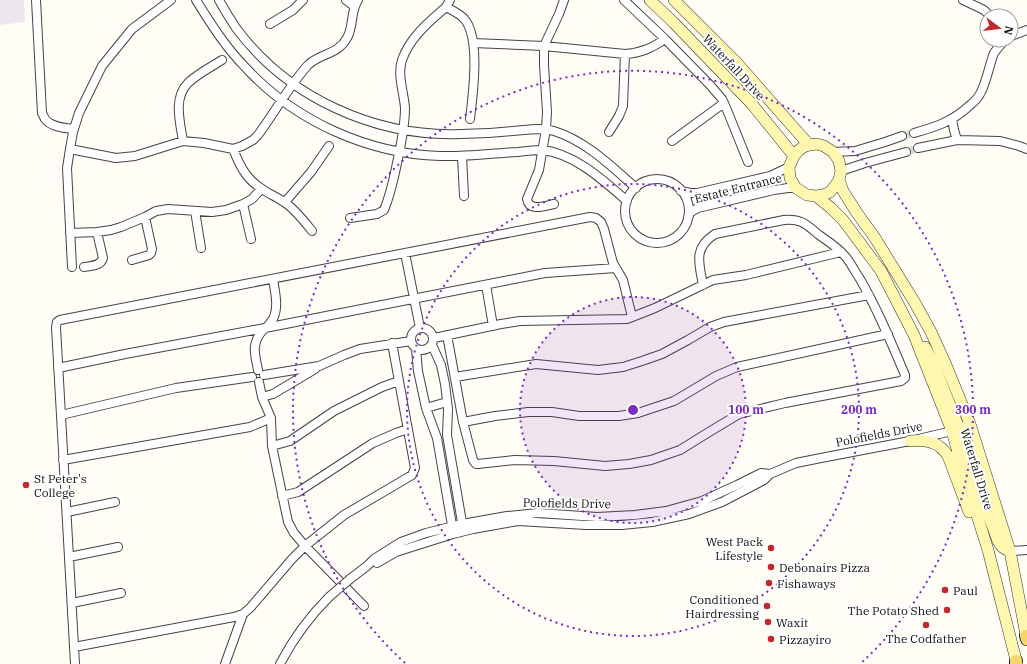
<svg xmlns="http://www.w3.org/2000/svg" width="1027" height="664" font-family="'IBM Plex Serif',serif">
	<style>
		.industrial { fill: #eee6ef }
		.lines { fill: none; stroke-linecap: round; stroke-linejoin: round }
		.minor-tunnel { stroke: #dbdad3; stroke-width: 8; stroke-dasharray: 8 4; stroke-linecap: butt }
		.minor-casing { stroke: #444; stroke-width: 10 }
		.secondary-casing { stroke: #333; stroke-width: 12 }
		.primary-casing { stroke: #222; stroke-width: 14 }
		.minor { stroke: #fff; stroke-width: 8 }
		.secondary { stroke: #fff6b0; stroke-width: 11 }
		.primary { stroke: #f9d66b; stroke-width: 12 }
		.minor-bridge-casing { stroke: #444; stroke-width: 10; stroke-linecap: butt }
		.minor-bridge { stroke: #fff; stroke-width: 8 }
		.ring { fill: none; stroke: #7b2cbf; stroke-width: 2; stroke-dasharray: 2 4 }
		.poi-dot { fill: #c4262e; stroke: #fff; stroke-width: 1.5 }
		.labels { text-anchor: middle; dominant-baseline: central; stroke-width: 4; stroke-linejoin: round; paint-order: stroke }
		.street-label { font-size: 12px; fill: #111; stroke: #fff }
		.poi-label { font-size: 12px; fill: #111; stroke: #fff; text-anchor: start }
		.centre { fill: #7b2cbf; stroke: #fff; stroke-width: 2 }
		.ring-label { font-size: 12px; text-anchor: middle; font-weight: bold; fill: #7b2cbf; stroke: #fff; stroke-width: 4; stroke-linejoin: round; paint-order: stroke }
	</style>
	<rect width="100%" height="100%" fill="#fffdf5"/>
	<path class="industrial" d="M0 0H24L25 22 0 25Z"/>
	<g class="lines">
		<path class="minor-tunnel" d="M902 136 914 133
			M906 152 918 148"/>
		<g class="minor-casing">
			<path id="minor" d="M36 0 42 113C43 115 44 117 45 119 51 127 65 128 74 129
				M171 0 132 29 102 66 79 113 73 132 70 149 116 158 135 156 183 141 204 143 233 149 242 146 253 140 258 135C275 112 289 86 308 65 320 53 338 55 347 38 354 26 350 12 358 0
				M196 0C211 24 226 48 246 68 295 121 368 154 440 156 466 157 492 153 518 152 526 151 535 150 542 150 574 153 604 181 627 201
				M219 0C224 9 230 19 236 28 288 98 375 137 461 134 478 134 495 133 512 131 526 130 541 127 554 131 586 141 611 166 636 188
				M346 0 354 6
				M450 0 446 7C452 10 463 16 466 21 480 42 473 94 470 119
				M624 0 665 39 710 85 722 99 727 110 748 162
				M963 0 984 10 990 16
				M270 24 293 10 303 0
				M1011 36 1027 30
				M473 43 544 46 625 54C641 53 652 48 665 39
				M952 119 954 130 957 140
				M609 132 619 116 623 106 625 54
				M914 133C935 127 952 122 969 106 974 102 979 97 981 92 987 80 989 66 994 53L997 49 1005 40
				M183 141C180 122 173 98 188 83 197 74 211 67 222 60
				M672 141 724 103
				M918 148 957 140 1000 141 1019 146 1027 149
				M70 149 67 168 72 267
				M233 149C240 166 246 179 262 189 269 194 277 197 284 202 295 209 304 221 312 231
				M833 152 855 151 885 142 902 136
				M462 156 464 196
				M841 171 865 163 906 152
				M625 211a32 32 0 1 1 64 0a32 32 0 1 1-64 0Z
				M681 191 690 193H697L770 176 789 167
				M285 202 311 172 329 146
				M243 204 251 239
				M554 204C545 206 529 212 527 199L539 170 546 129 547 112 544 65V46L559 14 564 0
				M195 211 201 248
				M688 217 691 212 698 208 774 190 788 188H796
				M350 218 377 214 384 210C390 196 393 182 396 168 400 148 405 129 405 108 404 93 397 75 402 60 410 37 429 22 446 7
				M70 233 97 232 111 230 121 227 145 217 156 211 168 209 212 212 226 210 243 204 252 199 261 189
				M405 253 420 328
				M132 260 149 255 151 253 152 249 145 217
				M84 267C91 266 101 266 103 258L97 232
				M486 285 493 326
				M411 339a11 11 0 1 1 22 0a11 11 0 1 1-22 0Z
				M447 335 463 422 473 460 476 464H478L514 460 554 461 605 466 629 464 651 460 680 450 709 432 739 414 785 403 901 381 905 378V375C891 342 878 310 860 279 855 272 851 263 845 256 838 248 828 241 819 235 807 225 801 218 784 220L715 234C693 248 699 263 703 285
				M434 338 501 324 520 321 627 319 655 308 713 280 746 275 841 252
				M432 345 441 365 445 384 448 409 447 435 463 528
				M416 349 418 371 426 408 437 438 453 531
				M58 368 125 354 265 328 545 273 616 268
				M258 370C255 354 251 345 262 331 266 328 270 324 273 319 279 307 275 292 273 279
				M264 375 319 366 344 355 360 349 411 341
				M455 377 536 364 598 370 623 367 642 361 662 354 688 340 710 327 724 322 869 295
				M259 382 262 397 271 418 272 446 288 522 294 533 305 546 364 606
				M262 397 273 394 315 369
				M426 408 447 402
				M61 415 176 388 252 377
				M463 422 495 416 528 412H552L579 416H619L638 413 674 401 716 376 737 367 888 334
				M272 446 290 441 334 411 382 387 399 381
				M63 460 250 427 271 418
				M282 496 298 492 373 443 396 433 408 429
				M67 512 115 502
				M1010 551 1027 550
				M69 557 118 547
				M377 563 396 552 453 534 473 529 518 521 586 525H622L652 522 689 514 722 502 764 480 770 474
				M350 579 367 566 374 559 401 542 426 533 462 524 507 516 538 513 597 517 635 515 666 511 702 501 737 485 761 473 770 474 796 463 826 457 910 441 952 431 970 424
				M72 603 121 593
				M74 647 234 617 243 614 250 608 292 559 305 546 344 515 390 488 412 475 415 468 392 343
				M75 664 56 327 57 322 60 320 590 217 596 218 601 222 604 229 613 263 623 280 632 317
				M225 664 243 614
				M280 664C293 639 309 617 329 597"/>
		</g>
		<g class="secondary-casing">
			<path id="secondary" d="M650 0 674 23 751 103 794 156
				M674 0 736 62 809 145
				M839 180 843 191 857 213 875 238 915 303 931 332 946 365 970 424 1010 551 1027 640
				M816 196 823 195 830 192 835 186 839 180 841 171 839 161 833 152 824 146 817 144 809 145 803 147 798 151 794 156 789 167 790 178 796 188 807 195 816 196 831 208 843 220 881 271 914 335 952 431 964 474 988 550 1017 664
				M925 347 933 362 959 428 974 476 998 541C1001 547 1004 549 1010 551
				M910 441C926 440 939 441 948 456L969 512"/>
		</g>
		<g class="primary-casing">
			<path id="primary" d="M1026 636 1027 639
				M1016 661V664"/>
		</g>
		<use href="#minor" class="minor"/>
		<use href="#secondary" class="secondary"/>
		<use href="#primary" class="primary"/>
		<g class="minor-bridge-casing">
			<path id="minor-bridge" d="M329 597 350 579"/>
		</g>
		<use href="#minor-bridge" class="minor-bridge"/>
	</g>
	<circle cx="633" cy="410" r="113" fill="#7b2cbf" fill-opacity=".12"/>
	<g class="ring">
		<circle cx="633" cy="410" r="113"/>
		<circle cx="633" cy="410" r="226"/>
		<path d="M405 663A340 340 0 1 1 861 663"/>
	</g>
	<g class="poi-dot">
		<circle cx="26" cy="485" r="4"/>
		<circle cx="771" cy="548" r="4"/>
		<circle cx="771" cy="567" r="4"/>
		<circle cx="769" cy="583" r="4"/>
		<circle cx="945" cy="590" r="4"/>
		<circle cx="767" cy="606" r="4"/>
		<circle cx="947" cy="610" r="4"/>
		<circle cx="768" cy="622" r="4"/>
		<circle cx="926" cy="625" r="4"/>
		<circle cx="771" cy="639" r="4"/>
	</g>
	<g class="labels">
		<g class="street-label">
			<text transform="translate(734 67) rotate(47)">Waterfall Drive</text>
			<text transform="translate(738 188) rotate(-14)">Estate Entrance</text>
			<text transform="translate(879 434) rotate(-11)">Polofields Drive</text>
			<text transform="translate(977 469) rotate(73)">Waterfall Drive</text>
			<text transform="translate(567 503) rotate(1)">Polofields Drive</text>
		</g>
		<g class="poi-label">
			<text x="34" y="478">St Peter's<tspan x="34" dy="14">College</tspan></text>
			<text x="763" y="541" text-anchor="end">West Pack<tspan x="763" dy="14">Lifestyle</tspan></text>
			<text x="779" y="567">Debonairs Pizza</text>
			<text x="777" y="583">Fishaways</text>
			<text x="953" y="590">Paul</text>
			<text x="759" y="599" text-anchor="end">Conditioned<tspan x="759" dy="14">Hairdressing</tspan></text>
			<text x="939" y="610" text-anchor="end">The Potato Shed</text>
			<text x="776" y="622">Waxit</text>
			<text x="926" y="638" text-anchor="middle">The Codfather</text>
			<text x="779" y="639">Pizzayiro</text>
		</g>
	</g>
	<circle cx="633" cy="410" r="6" class="centre"/>
	<g class="ring-label">
		<text x="746" y="414">100 m</text>
		<text x="859" y="414">200 m</text>
		<text x="973" y="414">300 m</text>
	</g>
	<g transform="translate(999 28) rotate(105)"><circle r="19" fill="#ffffff" stroke="#a0a0a0"/>
	<path d="M0-3L7 15L0 10L-7 15Z" fill="#c4262e"/>
	<text y="-6" font-size="11" font-weight="bold" text-anchor="middle" fill="#111111">N</text>
	</g>
</svg>
